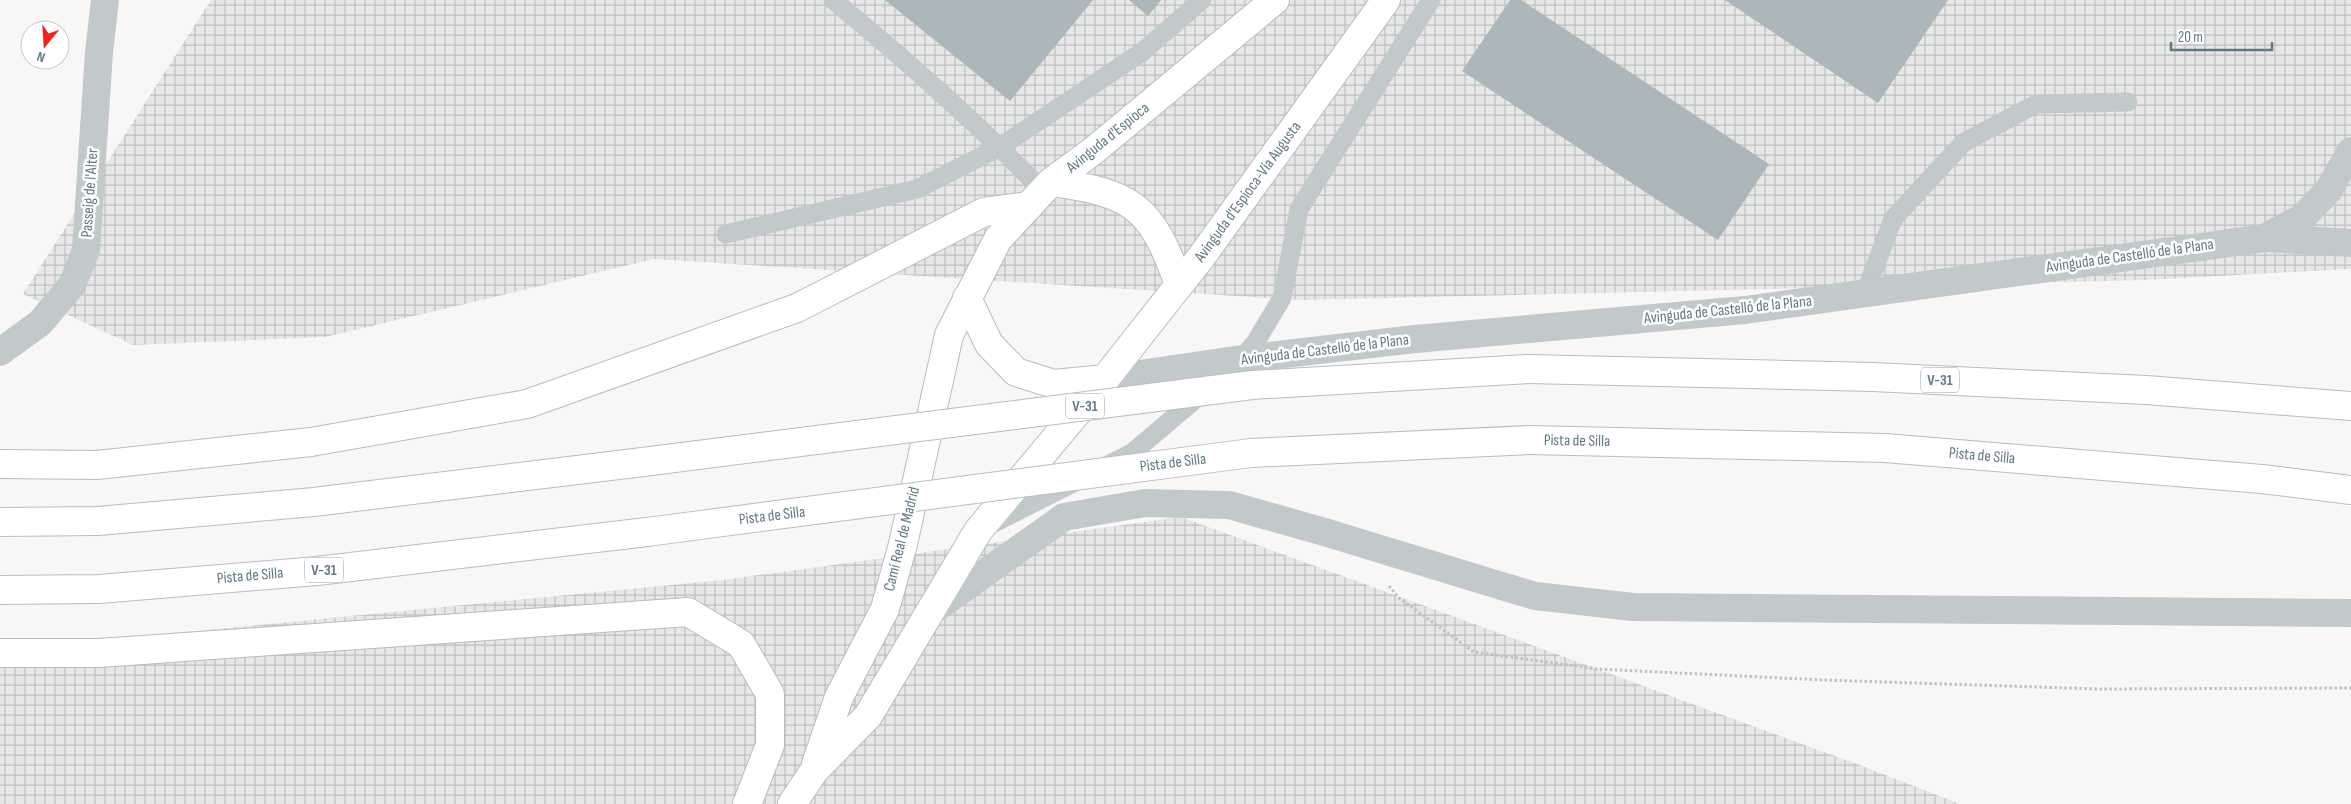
<svg xmlns="http://www.w3.org/2000/svg" width="2351" height="804" font-family="'Sofia Sans Condensed',sans-serif">
	<style>
		.industrial { fill: url(#industrial-grid) }
		.building { fill: #abb7bb }
		.lines { fill: none; stroke-linecap: round; stroke-linejoin: round }
		.secondary-casing { stroke: #b4bdc0; stroke-width: 30 }
		.highway-casing { stroke: #b7bdbf; stroke-width: 30 }
		.path { stroke: #bec2c3; stroke-width: 3; stroke-dasharray: 2.5 2.5; stroke-linecap: butt }
		.lane { stroke: #c2c9cb; stroke-width: 19 }
		.street { stroke: #c2c9cb; stroke-width: 28 }
		.secondary { stroke: #fff; stroke-width: 28 }
		.highway { stroke: #fff; stroke-width: 28 }
		.highway-bridge-casing { stroke: #b7bdbf; stroke-width: 30; stroke-linecap: butt }
		.highway-bridge { stroke: #fff; stroke-width: 28 }
		.labels { text-anchor: middle; dominant-baseline: central; stroke-width: 5; stroke-linejoin: round; paint-order: stroke }
		.shield { fill: #fff; stroke: #90a2a8; stroke-width: 1 }
		.shield-label { font-size: 15px; font-weight: bold; fill: #607a83 }
		.street-label { font-size: 16px; fill: #607a83; stroke: #fff }
	</style>
	<defs>
		<pattern id="industrial-grid" width="8" height="8" patternUnits="userSpaceOnUse" patternTransform="scale(1.25)"><rect width="8" height="8" fill="#e6e7e6"/><path d="M0 4h8M4 0v8" fill="none" stroke="#bec0c0"/></pattern>
	</defs>
	<rect width="100%" height="100%" fill="#f8f7f5"/>
	<path class="industrial" d="M211 0H2351V269L2145 280 1299 300 654 259 325 337 133 345 23 294Z
		M1181 517 1865 767 1960 804H0V650L723 580Z"/>
	<path class="building" d="M885 0H1093L1010 101Z
		M1129 0H1161L1148 16Z
		M1510 0H1521L1769 164 1718 240 1462 71Z
		M1725 0H1948L1878 103Z"/>
	<g class="lines">
		<g class="secondary-casing">
			<path id="secondary" d="M1051 182C1132 193 1152 206 1179 285
				M967 298 989 344 1016 372 1054 384 1105 379
				M816 764 839 697 885 609 903 544 949 335 998 239 1051 182 1093 151 1275 0
				M792 804 814 771 868 716 978 531 1105 379 1202 256 1386 0"/>
		</g>
		<g class="highway-casing">
			<path id="highway" d="M1528 369 1873 377 2146 390 2351 406
				M1529 440 1885 448 2262 479 2351 490
				M0 464 97 465 311 442 527 404 797 308 984 212 1029 206
				M0 522 98 521 314 502 643 462
				M0 590 99 589 317 571 647 532
				M0 653H99L688 612 741 644 770 694V745L747 804"/>
		</g>
		<path class="path" d="M1389 586 1399 598 1474 652 1597 669 1823 680 2098 689 2351 688"/>
		<path class="lane" d="M833 0C906 60 977 123 1043 191
			M726 234 917 189 1000 147 1142 52 1202 0
			M1865 293 1893 219 1963 143 2036 104 2128 102
			M1238 363 1255 343 1282 298 1299 209 1431 0
			M1104 467 1132 453 1205 391
			M986 527 1075 482"/>
		<path class="street" d="M2266 237 2302 218 2328 191 2351 151
			M0 352 40 323 72 285 86 250 99 52 105 0
			M1105 379 1242 359 1415 339 1745 310 2265 238 2351 243
			M933 610 1064 517 1145 503 1229 505 1321 531 1535 596 1633 607 2351 613"/>
		<use href="#secondary" class="secondary"/>
		<use href="#highway" class="highway"/>
		<g class="highway-bridge-casing">
			<path id="highway-bridge" d="M643 462 1252 385 1528 369
				M647 532 1251 453 1529 440"/>
		</g>
		<use href="#highway-bridge" class="highway-bridge"/>
	</g>
	<g class="labels">
		<g class="shield">
			<rect x="1921" y="367.5" width="38" height="25" rx="4"/>
			<rect x="1066" y="393.5" width="38" height="25" rx="4"/>
			<rect x="305" y="557.5" width="38" height="25" rx="4"/>
		</g>
		<g class="shield-label">
			<text x="1940" y="380">V-31</text>
			<text x="1085" y="406">V-31</text>
			<text x="324" y="570">V-31</text>
		</g>
		<g class="street-label">
			<text transform="translate(1108 138) rotate(-39)">Avinguda d'Espioca</text>
			<text transform="translate(1248 192) rotate(-54)">Avinguda d'Espioca-Vía Augusta</text>
			<text transform="translate(90 193) rotate(-86)">Passeig de l'Alter</text>
			<text transform="translate(2130 256) rotate(-8)">Avinguda de Castelló de la Plana</text>
			<text transform="translate(1728 310) rotate(-6)">Avinguda de Castelló de la Plana</text>
			<text transform="translate(1325 350) rotate(-7)">Avinguda de Castelló de la Plana</text>
			<text transform="translate(1577 441) rotate(1)">Pista de Silla</text>
			<text transform="translate(1982 456) rotate(5)">Pista de Silla</text>
			<text transform="translate(1173 463) rotate(-7)">Pista de Silla</text>
			<text transform="translate(772 516) rotate(-7)">Pista de Silla</text>
			<text transform="translate(902 539) rotate(-76)">Camí Real de Madrid</text>
			<text transform="translate(250 576) rotate(-5)">Pista de Silla</text>
		</g>
	</g>
	<g transform="translate(45 45) rotate(198)"><circle r="24" fill="#ffffff" stroke="#bfcacd"/>
	<path d="M0-4L9 19L0 12L-9 19Z" fill="#f42319"/>
	<text y="-8" font-size="14" font-weight="bold" text-anchor="middle" fill="#607a83">N</text>
	</g>
	<path d="M2171 42v8h101v-8" fill="none" stroke="#607a83" stroke-width="2.5"/>
	<text x="2178" y="42" font-size="15" fill="#607a83" stroke="#ffffff" stroke-width="4" paint-order="stroke">20 m</text>
</svg>
